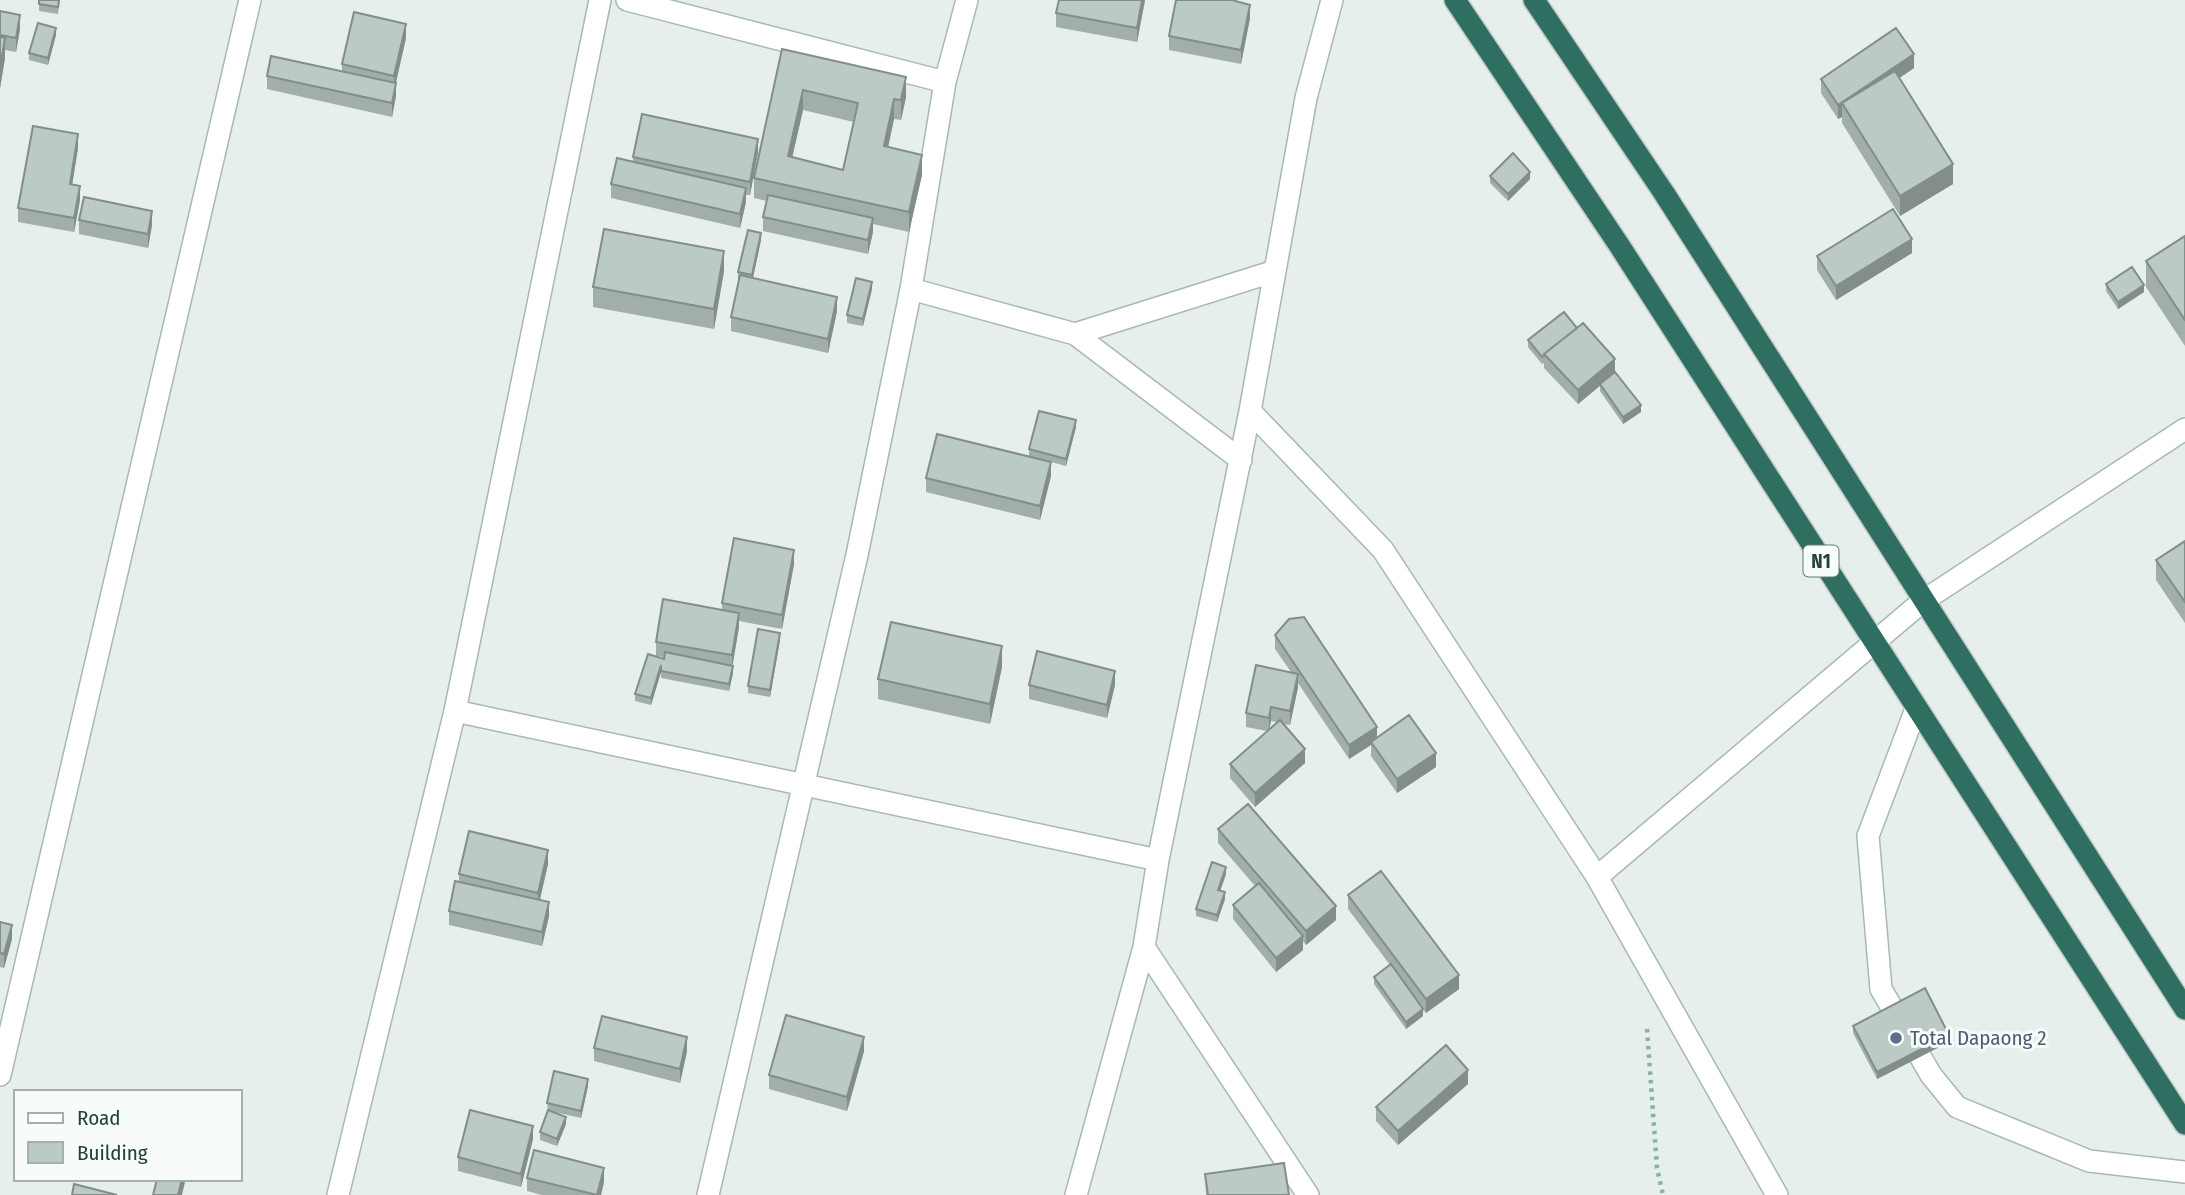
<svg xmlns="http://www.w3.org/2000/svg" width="2185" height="1195" font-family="'Fira Sans Condensed',sans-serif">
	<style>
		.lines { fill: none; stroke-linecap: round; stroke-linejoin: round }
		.lane-casing { stroke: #a8b8b2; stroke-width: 24 }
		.street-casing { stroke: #a8b8b2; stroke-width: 24 }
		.highway-casing { stroke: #c2cac8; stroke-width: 24 }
		.path { stroke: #86b3a5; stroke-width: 4.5; stroke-dasharray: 3.5 5; stroke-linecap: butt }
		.lane { stroke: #fff; stroke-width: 21 }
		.street { stroke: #fff; stroke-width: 21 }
		.highway { stroke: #2f6f62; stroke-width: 21 }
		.wall { fill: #a1aea9; fill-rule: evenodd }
		.shaded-wall { fill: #838d89 }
		.building { fill: #bbcac4; stroke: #838d89; stroke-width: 2; fill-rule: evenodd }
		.service-dot { fill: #5c6f8a; stroke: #f7fbf9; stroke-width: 2.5 }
		.labels { text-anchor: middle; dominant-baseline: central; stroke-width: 6; stroke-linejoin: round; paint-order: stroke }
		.shield { fill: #f7fbf9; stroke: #637a73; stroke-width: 2 }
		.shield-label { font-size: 19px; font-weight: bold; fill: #24423a }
		.service-label { font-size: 21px; fill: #4e5e75; stroke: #f7fbf9; text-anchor: start }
	</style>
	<rect width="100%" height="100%" fill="#e6efeb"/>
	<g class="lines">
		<g class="lane-casing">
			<path id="lane" d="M1916 709 1868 836 1881 989 1931 1075 1957 1107 2089 1161 2185 1172"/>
		</g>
		<g class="street-casing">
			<path id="street" d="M627 0 945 82
				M911 289 1075 334 1241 460
				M1075 334 1275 271
				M1250 411 1383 550 1597 877 1777 1195
				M455 711 1158 860
				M1597 877 1923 601 2185 429
				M1144 947 1308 1195
				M0 1075 250 0
				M338 1195 455 711 600 0
				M708 1195 857 555 911 289 945 82 967 0
				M1076 1195 1144 947 1158 860 1250 411 1306 98 1332 0"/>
		</g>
		<g class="highway-casing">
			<path id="highway" d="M1455 0 1619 245 2185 1124
				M1534 0 1664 193 2185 1009"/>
		</g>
		<path class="path" d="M1647 1029 1657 1168 1663 1195"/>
		<use href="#lane" class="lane"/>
		<use href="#street" class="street"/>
		<use href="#highway" class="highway"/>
	</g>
	<path class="wall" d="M39 0H60L58 14 39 11Z
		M1145 0 1137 42 1056 27V13Z
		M1235 0V1L1250 18 1241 64 1169 50V36Z
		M0 11 20 29 16 52 5 50V58L0 88Z
		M56 35 48 65 29 60V53Z
		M406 38 396 83V96L392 117 267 89V76L342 71V64Z
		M782 49 906 97 901 120 894 119 888 147 922 175 909 232 873 224V232L868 254 763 231V217L767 201 754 198V178ZM803 110 854 122 843 170 792 157Z
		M1914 68 1899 78 1953 184 1900 216 1842 123V117L1838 119 1821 93V79Z
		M78 148 72 185 80 200 74 232 18 222V208Z
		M758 152 750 195H746V202L740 228 611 198V184L633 162V157Z
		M1490 176 1530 179 1508 201 1490 183Z
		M79 220 152 225 148 248 79 234Z
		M2185 236V346L2146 287V261Z
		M761 240 753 278 837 311 828 353 731 331V317L740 279H738V272Z
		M1912 253 1836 300 1817 270V256Z
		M724 271 714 329 593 307V287Z
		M2106 284 2144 292 2118 309 2106 291Z
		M872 289 863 326 847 323V315Z
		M1528 340 1615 372 1641 412 1623 424 1600 391V386L1578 404 1544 368V363L1542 364 1528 347Z
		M1076 427 1066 466 1029 456V449Z
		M1051 476 1040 520 926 492V478Z
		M2185 541V623L2156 580V560Z
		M794 564 782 629 739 621V627L732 666 733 673 729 691 661 678V672L651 705 635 701V694L664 659V657L656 656V642L722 610V603Z
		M1275 635 1377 737 1436 767 1397 793 1371 756V745L1349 759 1298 683 1290 725 1283 724 1305 763 1255 807 1230 778V764L1267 731 1246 727V713L1291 672 1275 649ZM1271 721 1277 722 1269 729Z
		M780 640 770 697 748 693V686Z
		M1002 667 990 724 878 699V679Z
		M1029 685H1115L1107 718 1029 699Z
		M1218 829 1336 920 1306 945 1303 941V950L1276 972 1233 919V905L1255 886 1218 843Z
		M548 864 540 900 549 916 542 946 449 925V911L459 882V874Z
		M1226 874 1220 891 1225 899 1217 922 1196 916V909Z
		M1348 895 1459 989 1426 1013 1423 1010V1016L1406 1029 1374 984V977L1390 965 1348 909Z
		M0 922 12 939 4 968 0 967Z
		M1853 1026 1949 1042 1877 1079 1853 1033Z
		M594 1048 687 1051 680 1083 594 1061Z
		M864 1051 847 1111 769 1089V1075Z
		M1468 1084 1398 1145 1376 1121V1107Z
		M588 1086 581 1118 550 1111 566 1124 557 1146 540 1140V1132L548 1110 547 1103Z
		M533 1139 521 1187 458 1171V1157Z
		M1205 1174 1289 1195H1206Z
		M527 1178 604 1182 601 1195H542L527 1191Z"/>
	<path class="shaded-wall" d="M1142 0H1145L1137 42V28Z
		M1250 5V18L1241 64V50Z
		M20 15V29L16 52V38Z
		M406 24V38L394 90V76Z
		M56 28V35L48 65V58Z
		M5 38V58L0 88V68Z
		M1914 54V68L1848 113 1842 103V117L1838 119V105Z
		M906 77V97L901 120V100Z
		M396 83V96L392 117V103Z
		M803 90V110L788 176V156Z
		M894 99V119L884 166V146Z
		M78 134V148L70 198V184Z
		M758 139V152L750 195V182Z
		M922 155V175L909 232V212Z
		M1953 164V184L1900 216V196Z
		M1530 172V179L1508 201V194Z
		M80 186V200L74 232V218Z
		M746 188V202L740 228V214Z
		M152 211V225L148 248V234Z
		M873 218V232L868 254V240Z
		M761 233V240L752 282V275Z
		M1912 239V253L1836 300V286Z
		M724 251V271L714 329V309Z
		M872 282V289L863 326V319Z
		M2144 285V292L2118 309V302Z
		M837 297V311L828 353V339Z
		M1615 359V373L1578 404V390Z
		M1641 405V412L1623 424V417Z
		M1076 420V427L1066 466V459Z
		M1051 462V476L1040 520V506Z
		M794 550V564L782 629V615Z
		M739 613V627L732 669V655Z
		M780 633V640L770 697V690Z
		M1002 646V667L990 724V704Z
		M661 665V672L651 705V698Z
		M733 666V673L729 691V684Z
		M1115 671V685L1107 718V705Z
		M1298 674V688L1290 725V711Z
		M1271 707V721L1269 732V718Z
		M1377 727V741L1371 742V745L1349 759V745Z
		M1305 749V763L1255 807V793Z
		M1436 753V767L1397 793V779Z
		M548 850V864L538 907V893Z
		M1226 867V874L1218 897V890Z
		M1225 892V899L1217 922V915Z
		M549 902V916L542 946V932Z
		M1336 906V920L1306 945V931Z
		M12 925V939L4 968V954Z
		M1303 936V950L1276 972V958Z
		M1459 975V989L1426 1013V999Z
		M1423 1009V1016L1406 1029V1022Z
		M1949 1035V1042L1877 1079V1072Z
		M687 1037V1051L680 1083V1069Z
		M864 1037V1051L847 1111V1097Z
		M1468 1070V1084L1398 1145V1131Z
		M588 1079V1086L581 1118V1111Z
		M566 1117V1124L557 1146V1139Z
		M533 1126V1139L521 1187V1174Z
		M604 1168V1182L601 1195H597Z
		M182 1179H185V1182L182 1195H178Z"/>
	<path class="building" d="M39 0H59L58 7 39 4Z
		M1059 0H1142L1137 28 1056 13Z
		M1176 0H1232L1250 5 1241 50 1169 36Z
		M0 11 20 15 16 38 0 35Z
		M354 12 406 24 394 76 342 64Z
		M38 23 56 28 48 58 29 53Z
		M1896 28 1914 54 1838 105 1821 79Z
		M0 37 5 38 0 68Z
		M782 49 906 77 901 100 894 99 884 146 922 155 909 212 754 178ZM803 90 858 103 843 170 788 156Z
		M271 56 396 83 392 103 267 76Z
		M1895 71 1953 164 1900 196 1842 103Z
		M642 114 758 139 750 182 633 157Z
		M33 126 78 134 70 184 80 186 74 218 18 208Z
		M1513 153 1530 172 1508 194 1490 176Z
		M617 158 746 188 740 214 611 184Z
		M768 195 873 218 868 240 763 217Z
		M84 197 152 211 148 234 79 220Z
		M1893 209 1912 239 1836 286 1817 256Z
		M604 229 724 251 714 309 593 287Z
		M748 230 761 233 752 275 738 272Z
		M2185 236V320L2146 261Z
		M2132 267 2144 285 2118 302 2106 284Z
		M740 275 837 297 828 339 731 317Z
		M856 278 872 282 863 319 847 315Z
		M1564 312 1577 328 1544 354V356L1542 357 1528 340Z
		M1583 323 1615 359 1578 390 1544 354Z
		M1615 372 1641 405 1623 417 1600 384Z
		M1039 411 1076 420 1066 459 1029 449Z
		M937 434 1051 462 1040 506 926 478Z
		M734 538 794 550 782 615 722 603Z
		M2185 541V602L2156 560Z
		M663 599 739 613 732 655 656 642Z
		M1304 617 1377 727 1349 745 1275 635 1289 619Z
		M891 622 1002 646 990 704 878 679Z
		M758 629 780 633 770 690 748 686Z
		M1037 651 1115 671 1107 705 1029 685Z
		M665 652 733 666 729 684 661 671V665L651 698 635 694 648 654 664 659Z
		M1256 665 1298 674 1290 711 1271 707 1269 718 1246 713Z
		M1409 715 1436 753 1397 779 1371 742Z
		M1280 720 1305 749 1255 793 1230 764Z
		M1248 804 1336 906 1306 931 1218 829Z
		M469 831 548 850 538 893 459 874Z
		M1212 862 1226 867 1218 890 1225 892 1217 915 1196 909Z
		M1381 871 1459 975 1426 999 1348 895Z
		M455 881 549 902 542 932 449 911Z
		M1259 883 1303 936 1276 958 1233 905Z
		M0 922 12 925 4 954 0 953Z
		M1391 964 1423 1009 1406 1022 1374 977Z
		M1925 988 1949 1035 1877 1072 1853 1026Z
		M786 1015 864 1037 847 1097 769 1075Z
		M602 1016 687 1037 680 1069 594 1048Z
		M1446 1045 1468 1070 1398 1131 1376 1107Z
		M554 1071 588 1079 581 1111 547 1103Z
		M470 1110 533 1126 521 1174 458 1157Z
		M548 1110 566 1117 557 1139 540 1132Z
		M534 1150 604 1168 597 1195 527 1178Z
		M1284 1163 1289 1195H1208L1205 1174Z
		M157 1179H182L178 1195H153Z
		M74 1184 117 1195H72Z"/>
	<circle class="service-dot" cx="1896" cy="1038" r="7"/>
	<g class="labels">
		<rect class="shield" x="1803.5" y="545.5" width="35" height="31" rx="5"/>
		<g class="shield-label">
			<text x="1821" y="561">N1</text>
		</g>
		<g class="service-label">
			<text x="1910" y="1038">Total Dapaong 2</text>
		</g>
	</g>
	<rect x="14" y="1090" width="228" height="91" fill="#f7fbf9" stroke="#a3b1ad" stroke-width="2"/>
	<rect x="28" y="1113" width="35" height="10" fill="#ffffff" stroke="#a3b1ad" stroke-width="2"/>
	<text x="77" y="1125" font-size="21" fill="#24423a">Road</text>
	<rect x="28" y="1142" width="35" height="21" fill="#bbcac4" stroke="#a3b1ad" stroke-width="2"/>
	<text x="77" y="1160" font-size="21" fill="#24423a">Building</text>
</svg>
